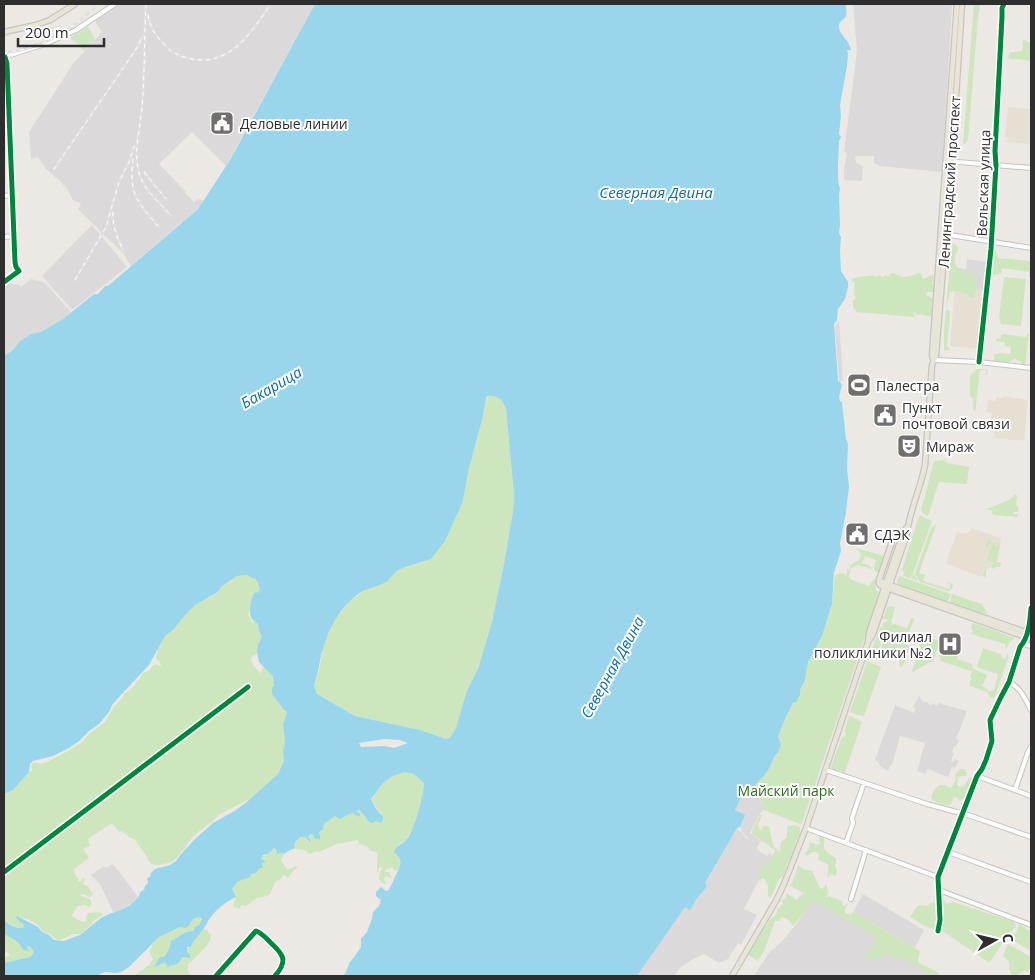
<svg xmlns="http://www.w3.org/2000/svg" width="1035" height="980" font-family="'Open Sans',sans-serif">
	<style>
		.industrial { fill: #dcd9db }
		.education { fill: #e6e0d3 }
		.green { fill: #cee6be }
		.water { fill: #99d6ec; fill-rule: evenodd }
		.lines { fill: none; stroke-linecap: round; stroke-linejoin: round }
		.minor-casing { stroke: #c5c4c5; stroke-width: 6 }
		.major-casing { stroke: #c6c5c4; stroke-width: 7 }
		.minor { stroke: #fcfcfb; stroke-width: 4 }
		.major { stroke: #e8e4d6; stroke-width: 4.5 }
		.rail-casing { stroke: #dfdfe1; stroke-width: 3 }
		.rail { stroke: #fff; stroke-width: 1; stroke-dasharray: 4; stroke-linecap: butt }
		.cycleway-casing { stroke: #fff; stroke-width: 8 }
		.cycleway { stroke: #00873e; stroke-width: 5 }
		.labels { text-anchor: middle; dominant-baseline: central; stroke-width: 4; stroke-linejoin: round; paint-order: stroke }
		.poi-label { font-size: 14px; fill: #2e2e2e; stroke: #fff; text-anchor: start }
		.street-label { font-size: 14px; fill: #2e2e2e; stroke: #fff }
		.park-label { font-size: 14px; fill: #2c6e1b; stroke: #fff }
		.water-label { font-size: 15px; font-style: italic; fill: #0d6fa3; stroke: #fff }
	</style>
	<rect width="100%" height="100%" fill="#ece8e4"/>
	<path class="industrial" d="M119 4H315L226 166 192 132 159 164 186 192 185 193 194 202 197 199 198 200 199 199 203 201 202 203 203 204 131 266 128 262 124 254 78 209 81 205 79 202H76L72 199 68 190 59 180 50 173V172L46 169 38 157 31 159 29 132 73 64 102 32 95 21Z
		M853 4H952L942 172 880 166 874 163V156H855L856 163 859 164 863 167 862 181 844 180V169L847 153 844 152 857 51Z
		M92 225 127 267 72 310 42 276Z
		M967 259 988 262 985 291 976 290 974 277 973 275 969 273 963 275 957 268 966 269Z
		M31 279 44 282 71 312 63 319 41 332 31 334 20 341 12 351 4 356V287L8 283 19 285 21 287Z
		M839 321 843 381H839L835 327Z
		M919 696 923 702H928L927 703 931 705 932 703 937 706 938 703 967 711 956 739 959 740 956 746H954L952 752 954 753 951 761 953 762 954 759 959 761 955 768 952 767 948 777 928 769 925 774 917 771 925 743 900 736 892 765 890 766 888 771 880 766 878 762 875 760 895 705 914 713 916 708 913 707Z
		M746 788 760 799 764 807 763 811 761 812 750 833 761 841 756 849 767 856 770 853 772 855 744 909 757 915 741 945 738 943 728 959 719 963 704 954 693 959 686 964 681 967 674 976H637L685 906 690 909 702 892 705 887V883L737 828 748 840V838L741 831 742 830 740 827 744 818 735 810Z
		M113 864 139 898 121 910 113 912 100 884 91 875 104 866 106 868Z
		M863 894 924 930 915 948 853 912Z
		M813 900 871 934 877 940 939 976H754L768 954 786 937 800 919 806 909Z"/>
	<path class="education" d="M1008 107 1031 109 1030 144 1007 142 1008 138 1005 137Z
		M955 288 985 291 977 349 950 346Z
		M1003 396 1028 400 1024 441 995 438V434L990 431 992 413 987 412 988 400 996 401V397L1003 398Z
		M971 528 1001 538 991 567 986 565 981 577 946 563 957 532 965 534 970 531Z"/>
	<path class="green" d="M974 4H979L980 9 978 17 968 140 966 142V144H963Z
		M88 26 95 39 84 51 78 44 70 38Z
		M1025 40 1031 43V63C1025 58 1016 59 1009 59L1008 56 1011 52H1017L1022 51 1023 47 1022 41Z
		M953 243 959 248C951 262 955 263 963 275H965L968 272 974 276 976 289 973 298 969 297 968 294C964 292 955 290 950 292L946 310H949L950 313 947 345 948 347 951 349 944 351V331L952 244Z
		M993 251 996 252 998 258 1031 261V277H1029V272L1002 268 1001 274 994 275 992 274Z
		M891 273C896 273 898 276 903 277 908 277 914 275 920 273L922 276 923 279 932 275 934 276 935 281 932 282 935 290 933 292H928L926 293V295L932 298 933 300 931 304 933 307V315C930 317 923 316 921 314L917 315 914 312 913 313 915 317 856 312V310L853 309V300L856 298 854 295 855 283 852 281V279C859 276 867 277 873 275L875 277 879 275 883 277 886 275 889 277Z
		M1004 277 1026 279 1021 326 1001 324 999 317Z
		M1003 334 1026 337 1027 334H1029L1025 365H1022V363L1018 360 1014 359 1007 363 994 362V357H995L994 354H999V353L1010 354 1011 347 1005 346V342L996 341V338L1000 339 1001 335Z
		M977 369H986L988 370 987 375H985L987 370H980L975 414V411L973 410V399L970 396V376Z
		M487 396C497 395 503 400 506 409L514 494 513 511 504 564 492 622 478 669 467 690 456 728 452 735 450 738 446 739 420 730 355 716 317 694 314 686 319 670 323 648 333 622 349 602 365 590 381 585 386 582 395 571 400 569 427 561 463 501 469 468 483 416Z
		M945 460 947 463 969 467 967 484 939 482 928 516 924 514 921 510 934 461Z
		M1016 494 1017 496 1016 505 1018 507V512H1014L1013 514H1018L1017 517 993 515 991 510H985L1009 500Z
		M919 516H921L932 521 913 573 918 581 911 578 913 575 912 574 910 578 903 576 904 572 902 570Z
		M937 523 919 573 925 575 923 581 949 589 951 584 947 583 948 582 951 583 953 586 952 589 948 591 920 582 915 574 931 528Z
		M988 538 991 539 990 542 996 544 995 545 998 546 1001 540 997 562 1001 563 1000 567H996L995 569 990 567 986 569V577L982 576 986 566 991 567 993 562 987 560 989 551 993 546 989 544 987 547 985 546Z
		M856 548 884 556 883 557 879 573 875 571 873 567H874L876 560 865 556 862 563 870 566 872 569 858 565 851 568 849 577 852 580 869 586 873 580 876 581V591L880 592 802 823 800 824 764 810C764 800 756 795 749 789L755 785 763 777 770 767 774 757 779 751 781 742 778 737 782 725 785 721 789 710 794 703 798 699 800 695V690L805 680 808 662 822 636 832 604 835 575 840 573 845 574V576L846 577 847 569 849 570 851 564 859 560 861 554Z
		M247 575 252 578 256 579 260 588 259 592 253 594C251 600 252 609 248 614L252 622 253 623V620L259 624 262 637 257 646 258 654 252 656 251 660 253 665 259 672 261 673 262 669 265 668C274 675 272 676 274 686L272 689C274 697 281 708 287 712L284 720 285 741 283 756 285 760 278 774 248 801V799C239 805 229 809 220 814 216 817 213 822 208 825 204 828 200 830 196 834 187 842 182 854 173 861 171 863 157 866 154 865 150 864 148 860 147 857L135 840 129 837 122 831 119 832 112 823 88 839 90 846 83 849 89 858 74 869 75 875 78 878V881L80 882 82 879 85 878 83 884 88 886 91 892 93 894 90 897 81 894 80 895 86 898 90 899 92 904 89 908 86 905 78 906 72 915C75 920 81 922 86 921V917L88 913 100 912 103 915 100 917 94 920 92 924 80 934H73L60 940 54 938 50 934 43 932 39 926 28 919 16 917V918L22 923 24 927 20 928 15 927 4 920V794L13 790 29 772 32 771 31 765 35 762 40 764 47 762 60 755 66 752 81 743 89 734 105 722 115 705 119 702 125 693 131 690 137 681 140 679 142 674 145 672 149 671 153 665 156 664 161 666 160 661 157 660 156 658 158 649 165 636 172 631 186 614 195 605 218 593 221 587 231 581 234 577 237 576Z
		M899 576 951 594 948 601 946 602 899 586 897 582Z
		M952 594 982 604 987 614H981L952 604 950 601Z
		M892 606 895 607 891 623 907 628 911 618 914 619 905 644 910 646 904 664 901 667H900C898 662 901 655 901 650L895 648 891 650 890 649 882 648V638C879 645 880 653 878 660L870 658 869 656 880 628 883 626V623L888 621 887 619H883L885 614 887 607Z
		M973 623 975 624 1015 638 1010 642 1006 649 1005 644 971 634 973 630 971 629 972 624Z
		M921 634 936 640H940L933 662H930L913 672 912 671 921 643 922 638 920 637Z
		M942 648 959 653 957 659 972 664 973 669 986 674 987 676 982 686 987 689 989 692 994 690 998 675 997 674 977 667 983 648 1001 654V657L1005 660 1007 654 1009 655 995 697 993 698 990 697 987 692 970 686V681L972 678 970 677 972 671H971L940 661 941 658 939 657Z
		M867 662H868L881 667 864 716 857 715 850 712Z
		M849 716 853 717 854 719H857L858 720 862 722 845 772V774L844 775 841 774V770L838 772 834 771 831 767 842 737 846 736V733L844 732Z
		M960 769H965L967 774 966 776H961L958 777 957 784 959 787 964 786 970 777 972 779 964 798 960 801 956 797H954L951 804C945 807 937 802 931 799 932 793 936 784 943 785 946 785 948 787 951 788L956 780 955 775Z
		M405 772 414 774 424 782 423 796 414 826 406 840 399 844 394 853 400 858 401 861 398 869 396 871 394 870 392 867 385 870V872H389L390 875 392 877 391 878 385 876 384 879 386 882 385 884 382 883 379 879 380 871 382 870V868L380 866 377 873C377 869 377 856 378 853L369 850 368 847 361 844 359 845 358 840 337 844 319 852 316 851C309 856 309 853 304 850 301 849 296 849 294 849L295 842 302 837H305L309 842 311 841 308 837 312 834 314 835V838L320 840 319 833 323 829V824L335 816 344 817 352 813 360 817V814L356 811 360 810 365 815 368 821 371 823 376 821 383 822V816L372 802 371 800 383 783 393 776Z
		M760 815H762L758 825 761 831H762V828L764 826H769L773 846 780 852 781 842 787 837V827C791 825 797 825 800 828V834L796 841 794 852 787 864 786 869 783 876 778 880 773 894 769 897H768V885L766 883 764 878 760 880 758 878 759 872 763 865 768 863C768 857 775 855 775 850L752 834V831Z
		M819 834 824 837V848L826 852 836 858V863L835 866 837 871 836 876 831 874 829 877 827 878 829 865 818 860 819 855 817 852H812L807 856 805 855V854L808 850 810 842 818 845 820 843Z
		M273 848 276 849 277 854 283 853 284 854 281 861 287 869H291L295 866 298 867 293 871 289 877H287L284 875 280 879 275 882 270 894 267 896 257 898 246 906 241 905 240 909 234 907 233 905 236 898 233 894 232 888 237 882 250 877 251 874 256 873 260 868H263L262 863 265 862 261 859 262 857 268 854Z
		M798 865 803 869 812 871 820 888 822 889 826 885 827 886V889L829 892 826 898 829 896 842 901 843 906H844L848 903 845 909V913L850 915 853 912 918 950 920 952 918 959 919 963 936 971 941 976H931L907 960 896 959 889 955 872 960 865 957 864 954 868 952 877 940 871 934 813 901C805 909 801 918 793 926L789 920 782 917 779 921H775L764 951 758 961 748 955 769 920 775 916 778 908 783 904 782 901 783 899 786 898V893L797 900 803 893 789 885 792 883C794 877 797 871 798 865Z
		M943 898 946 904 953 902 1015 922 1016 927 1009 934 990 962H988L941 930 940 899Z
		M933 902 937 904 938 917 937 926 933 929 925 926 910 917 918 905 927 906Z
		M199 917 201 918V923L195 927 193 931 186 932 171 941C171 946 167 954 164 957H160L156 967 159 964 165 962 168 968 169 966C176 965 180 965 182 957L188 958 187 948 191 947C192 940 199 935 204 929L207 930 211 935 210 941 205 948 188 965V970L190 974V976H134L149 965 153 959 150 954V950L152 945 159 937 180 927H184L189 925 193 919Z
		M1019 924 1021 925 1026 929 1031 932V951L1009 938 1016 933Z
		M4 934C10 937 21 940 22 949L27 951V947L29 946 33 950 34 953 30 957 4 963V958L10 955 4 950Z
		M1008 944 1031 957V966L1028 972 1025 970 1016 976H1013L1009 970V962L1003 956Z"/>
	<path class="water" d="M315 4H846C846 7 847 13 846 16 844 20 840 20 839 25 838 35 850 40 851 50H847L848 54 847 66 840 105 841 116 839 134 841 137 839 141C839 152 836 180 840 188L839 195 840 225 839 233 841 237 840 250 841 271 848 282V287L845 299 838 309 837 320 834 324 838 381 840 382 842 385 839 397 840 401 842 402 846 439 848 444 847 469 849 486 846 512 840 543 841 551 834 572 832 604 822 636 808 662 805 680 800 690V695L796 702 793 703C788 712 781 727 778 737L781 743 779 751 774 757 770 767 763 777 755 785 749 789 746 788 735 810 745 815 740 827 737 828 705 883 707 886 696 900 690 910 685 907 637 976H344L350 962 355 956 361 947V939L367 932 372 919 373 912 379 906 381 900 376 896V892L381 887 386 891 389 890C391 885 403 863 400 859 399 856 396 855 394 853 395 845 402 845 407 839 414 831 424 795 424 783L414 774 405 772 393 776 383 783 371 799C372 803 379 814 383 816V820L381 823 376 821 372 823 369 822 360 810 356 811 360 814V817L352 813 340 819 335 816 324 824 323 829 319 833 320 836V840L314 838V835L311 834 308 837 311 841 310 842 305 837H301L295 842 294 849 290 850 284 854 283 853 277 854 276 849 274 848 268 854 263 855 261 859 266 862 262 863 263 868H260L256 873 251 874 250 877 237 882 232 889 236 897C224 903 215 910 208 921 206 924 205 928 202 931 198 937 193 940 191 947H187V952L190 955V958L182 957C180 964 176 965 169 966L168 968 165 962 155 967H154L160 957H164C168 953 170 946 171 941L186 932 193 931 195 927 200 924 202 919 199 917 193 919 188 927 185 928 180 927 159 937 129 967 121 972 115 973 105 972 96 976H4V963L30 957 34 953 33 950 29 946 27 947 28 951H27L22 949C20 941 11 938 4 934V920C10 925 17 930 24 927L23 924 16 918 17 916 38 927 42 932 49 935 54 940 64 941 80 935 101 918 109 914 121 910 130 905 138 898 141 891 144 890 145 886 148 883 147 878 150 877 151 873 155 869 170 865 176 861 182 853 195 839 213 823 236 810 248 801 278 774 284 761 283 753 285 741 283 724 287 712 284 710 272 694V688L274 686 273 677 259 662 257 650 258 644 262 637 259 631 258 624C256 622 254 621 252 619 248 614 251 598 254 593L259 592 260 588 256 579 252 578 247 575 237 576 221 587 218 592 195 605 186 614 172 631 165 636 149 665 121 695 112 705 109 712 99 724 88 732 79 741 69 748 53 756 33 761 30 764 29 772 22 780 13 790 4 794V356L12 351 20 341 31 334 41 332 63 319 94 294H98L105 286H108L198 209 230 160ZM487 396C497 395 503 400 506 409L514 494 513 511 504 564 492 622 478 669 467 690 456 728 450 738 446 739 420 730 355 716 317 694 314 686C315 681 317 676 318 671 320 664 320 656 323 649 329 627 340 608 358 594 366 588 378 587 386 582 391 578 394 572 400 569L431 559 445 541 463 501 469 468 483 416 486 398ZM384 739 400 740 408 743 394 748 384 746 361 747 359 743Z"/>
	<g class="lines">
		<g class="minor-casing">
			<path id="minor" d="M4 57 45 44 76 30 115 4
				M946 161 1031 168
				M4 196 13 195
				M944 234 1031 248
				M4 237 14 236
				M4 282 19 271 16 267 15 262 7 64 5 57
				M934 360 979 362 1031 368
				M979 362 991 249 996 165 995 151 1002 17V8L1004 4
				M1023 644 1031 646
				M1009 682C1021 688 1025 699 1031 710
				M826 770 927 804 968 815 1031 837
				M977 776 1031 796
				M1015 790 1028 752 1031 747
				M806 828 938 877
				M846 843 853 823 852 818 864 783
				M948 852 1031 882
				M4 872 248 687
				M939 890 1031 925
				M851 899 866 850
				M938 931 940 920 938 877 977 776 982 769 986 760 992 741 990 720 1001 697 1009 682 1020 647C1029 637 1030 621 1031 608
				M216 976 256 931C262 933 266 938 271 943 284 955 288 961 275 976"/>
		</g>
		<g class="major-casing">
			<path id="major" d="M4 32 36 25 50 20 75 4
				M933 359 932 355 957 4
				M903 533 895 535 894 536 879 580V583L881 586 1031 639
				M879 580 884 583 1031 634
				M868 642 873 634 907 534C909 511 921 488 925 465L932 365 936 355 952 157 962 4
				M732 976 777 899 784 884 806 828 868 642 869 633 903 533 907 527"/>
		</g>
		<use href="#minor" class="minor"/>
		<use href="#major" class="major"/>
		<g class="rail-casing">
			<path id="rail" d="M146 4C144 38 145 73 142 108 140 129 133 152 139 173 144 190 160 203 171 216
				M148 15C150 30 159 40 170 50 180 57 191 60 203 60 236 60 254 27 271 4
				M34 36 60 27
				M4 53C15 51 27 49 38 45 61 36 81 21 99 4
				M133 159C129 195 136 200 158 226
				M54 169 124 67 138 46 142 36
				M144 172 166 199
				M113 212C112 226 117 238 123 250
				M75 280 106 227 119 182 129 162 134 146"/>
		</g>
		<use href="#rail" class="rail"/>
		<g class="cycleway-casing">
			<path id="cycleway" d="M4 282 19 271 16 267 15 262 7 64 5 57
				M979 362 991 249 996 165 995 151 1002 17V8L1004 4
				M4 872 248 687
				M938 931 940 920 938 877 977 776 982 769 986 760 992 741 990 720 1001 697 1009 682 1020 647C1029 637 1030 621 1031 608
				M216 976 256 931C262 933 266 938 271 943 284 955 288 961 275 976"/>
		</g>
		<use href="#cycleway" class="cycleway"/>
	</g>
	<defs>
		<g id="civic-square" transform="scale(1.25)"><rect x="-9" y="-9" width="18" height="18" rx="4" fill="#706f6e" stroke="#fff"/><path d="M-.6-6.5H3V-4.5H.6V-3L4-1V1h2V6H-6V1h2V-1L-.6-3ZM-1.2 2.5V6h2.4V2.5Z" fill="#fff"/></g>
		<g id="stadium-square" transform="scale(1.25)"><rect x="-9" y="-9" width="18" height="18" rx="4" fill="#706f6e" stroke="#fff"/><path d="M0-5a6.5 5 0 1 0 0 10a6.5 5 0 1 0 0-10ZM-3.5-1.8h7v3.6h-7Z" fill="#fff"/></g>
		<g id="theatre-square" transform="scale(1.25)"><rect x="-9" y="-9" width="18" height="18" rx="4" fill="#706f6e" stroke="#fff"/><path d="M-5-5.5Q0-4 5-5.5V0Q5 5 0 6Q-5 5-5 0ZM-3.3-2.5H-1v1.5H-3.3ZM1-2.5H3.3v1.5H1ZM-2.8 1Q0 5.5 2.8 1Z" fill="#fff"/></g>
		<g id="hospital-square" transform="scale(1.25)"><rect x="-9" y="-9" width="18" height="18" rx="4" fill="#706f6e" stroke="#fff"/><path d="M-5-5h3v3.5h4V-5h3V5h-3V1.5h-4V5h-3Z" fill="#fff"/></g>
	</defs>
	<g fill-rule="evenodd">
		<use href="#civic-square" x="222" y="123"/>
		<use href="#stadium-square" x="859" y="385"/>
		<use href="#civic-square" x="885" y="415"/>
		<use href="#theatre-square" x="909" y="446"/>
		<use href="#civic-square" x="857" y="534"/>
		<use href="#hospital-square" x="950" y="644"/>
	</g>
	<g class="labels">
		<g class="poi-label">
			<text x="240" y="123">Деловые линии</text>
			<text x="876" y="385">Палестра</text>
			<text x="902" y="407">Пункт<tspan x="902" dy="16">почтовой связи</tspan></text>
			<text x="926" y="446">Мираж</text>
			<text x="874" y="534">СДЭК</text>
			<text x="932" y="636" text-anchor="end">Филиал<tspan x="932" dy="16">поликлиники №2</tspan></text>
		</g>
		<g class="street-label">
			<text transform="translate(949 182) rotate(-86)">Ленинградский проспект</text>
			<text transform="translate(983 183) rotate(-88)">Вельская улица</text>
		</g>
		<g class="park-label">
			<text x="786" y="790">Майский парк</text>
		</g>
		<g class="water-label">
			<text x="656" y="192">Северная Двина</text>
			<text transform="translate(271 387) rotate(-30)">Бакарица</text>
			<text transform="translate(612 667) rotate(-61)">Северная Двина</text>
		</g>
	</g>
	<rect width="1035" height="980" fill="none" stroke="#2e2e2e" stroke-width="10"/>
	<g transform="translate(995 940) rotate(82)" stroke="#ffffff" stroke-width="4" paint-order="stroke">
	<path d="M0-4L9 19L0 12L-9 19Z" fill="#2e2e2e"/>
	<text y="-8" font-size="14" font-weight="bold" text-anchor="middle" fill="#2e2e2e">С</text>
	</g>
	<path d="M18 38v8h86v-8" fill="none" stroke="#2e2e2e" stroke-width="2.5"/>
	<text x="25" y="38" font-size="15" fill="#2e2e2e" stroke="#ffffff" stroke-width="4" paint-order="stroke">200 m</text>
</svg>
